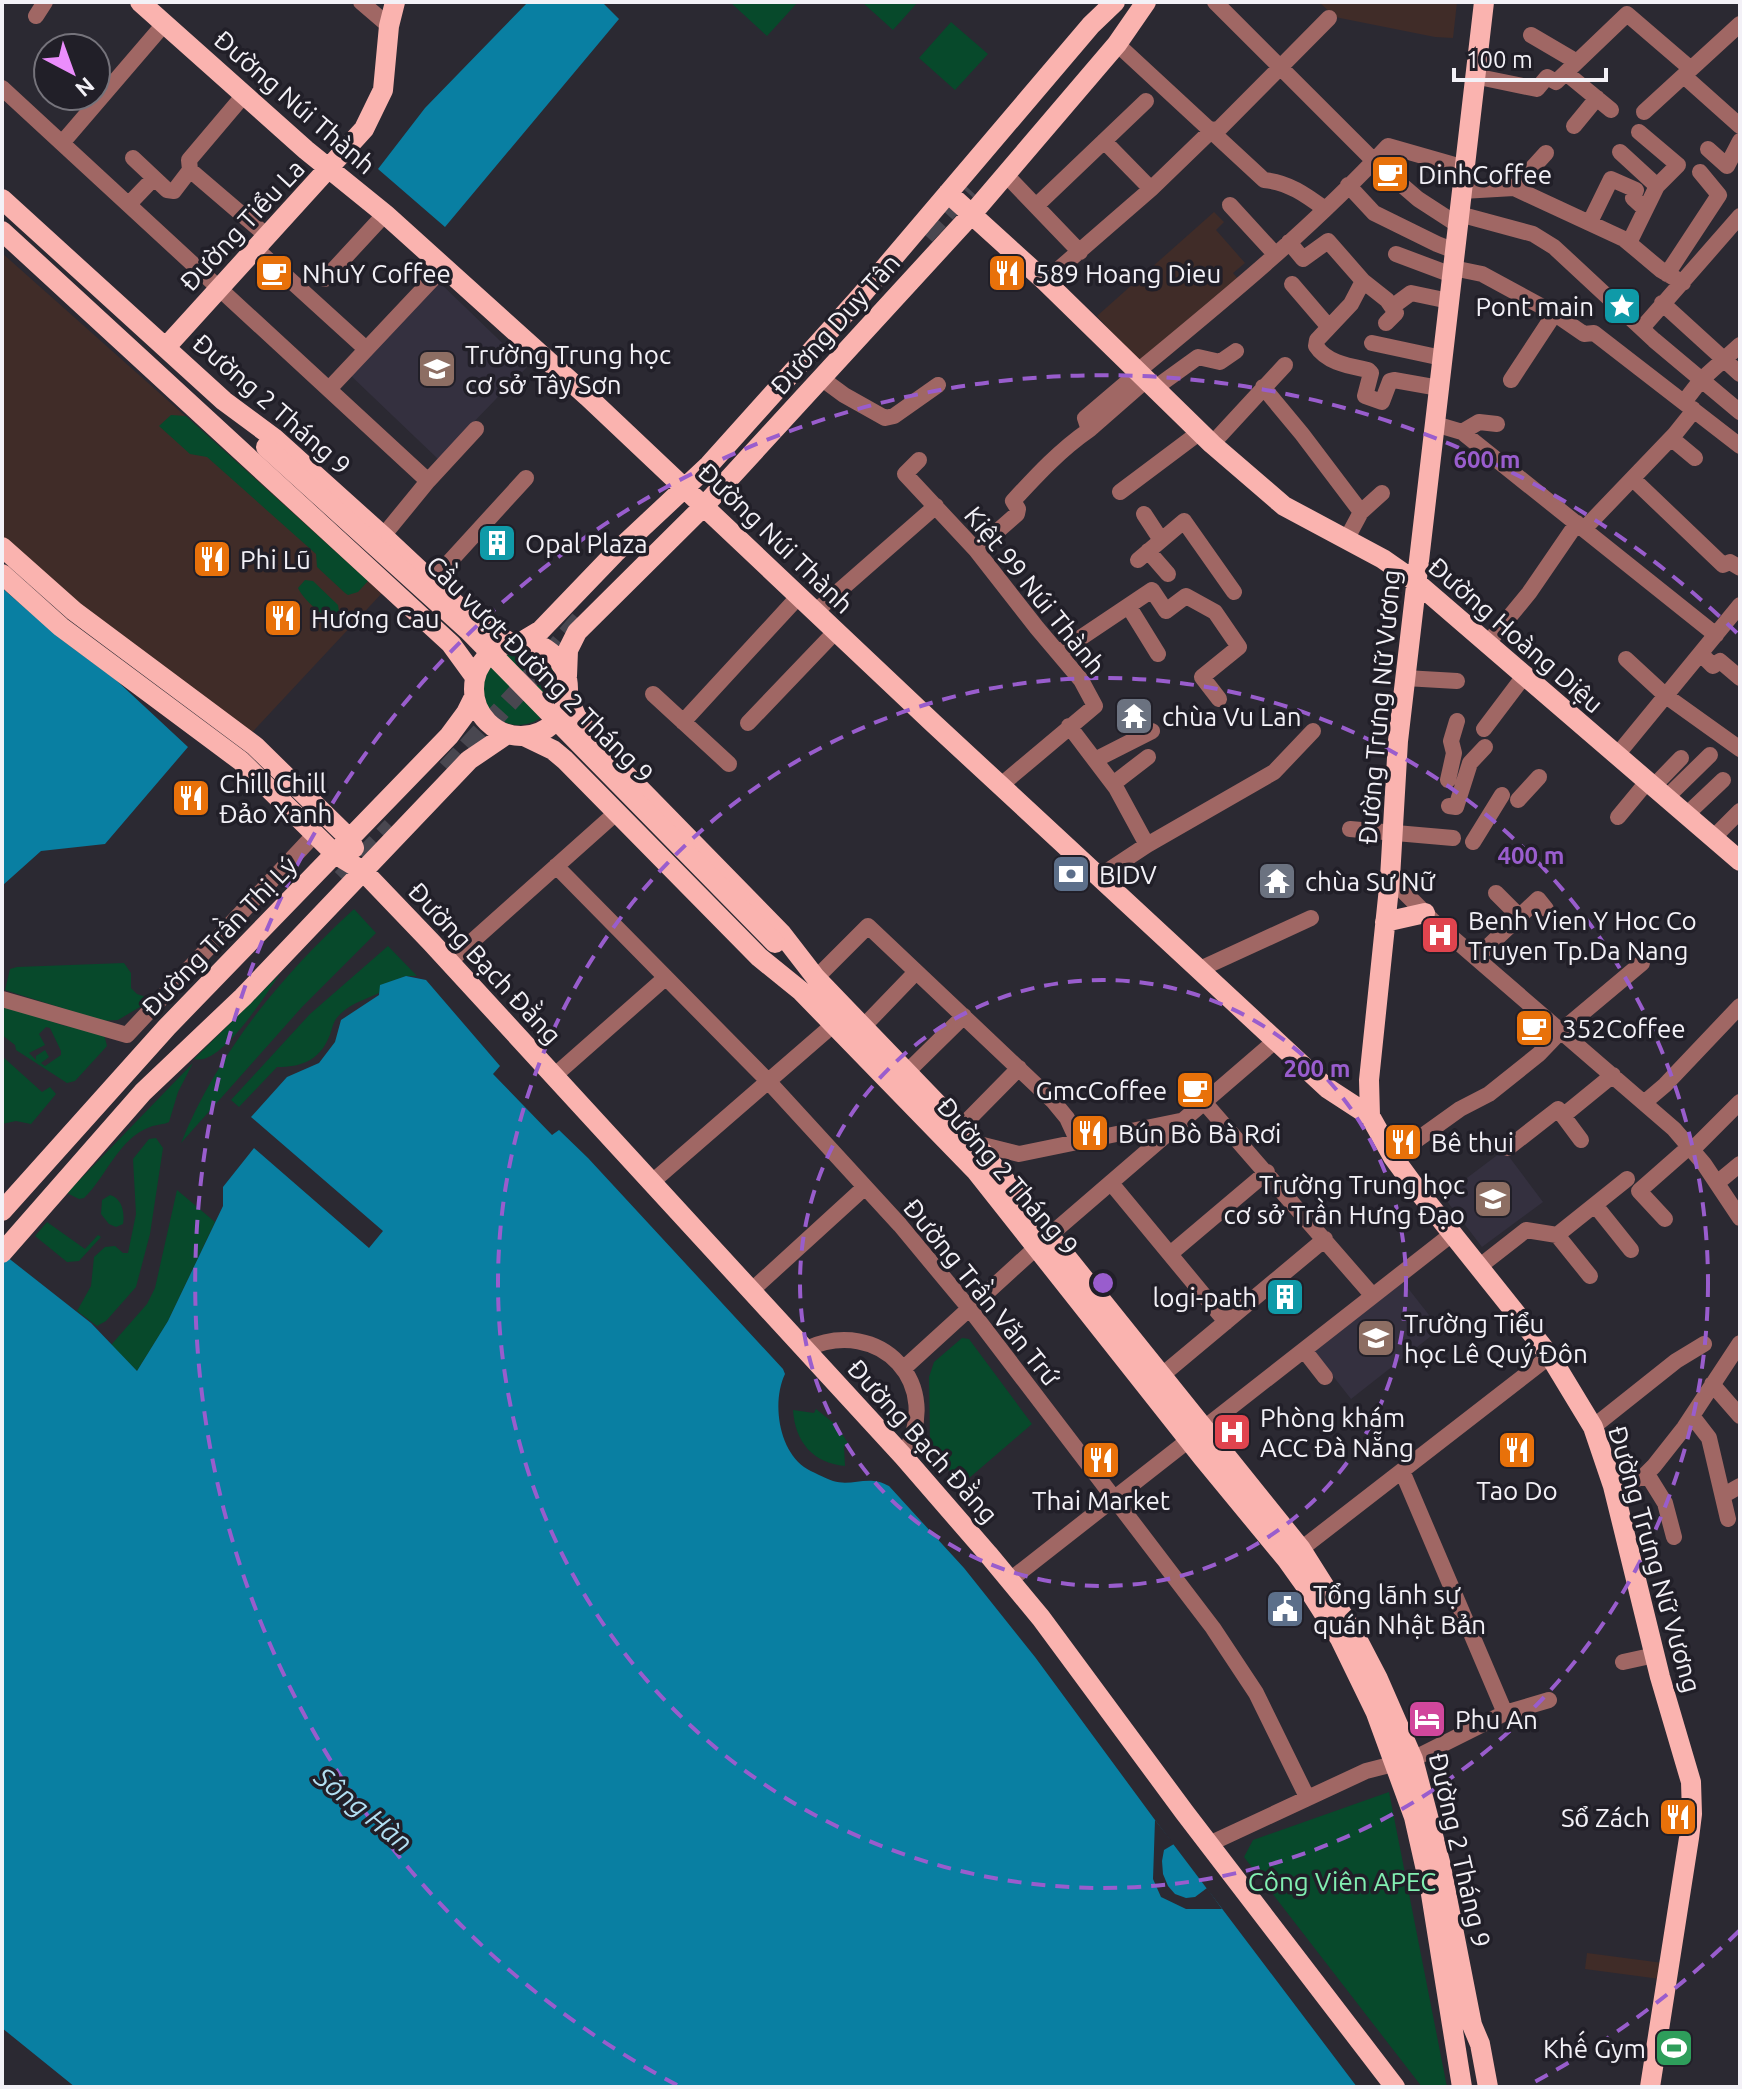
<svg xmlns="http://www.w3.org/2000/svg" width="1742" height="2089" font-family="Ubuntu,sans-serif">
	<style>
		.commercial { fill: #402c28 }
		.built { fill: #34303f }
		.green { fill: #07492b; fill-rule: evenodd }
		.water { fill: #097fa2 }
		.pier { fill: #2b2932 }
		.lines { fill: none; stroke-linecap: round; stroke-linejoin: round }
		.major-tunnel { stroke: #494750; stroke-width: 20; stroke-dasharray: 20 10; stroke-linecap: butt }
		.minor { stroke: #a06764; stroke-width: 16 }
		.major { stroke: #fab3af; stroke-width: 20 }
		.major-bridge { stroke: #fab3af; stroke-width: 20 }
		.ring { fill: none; stroke: #995dcd; stroke-width: 4; stroke-dasharray: 14 10 }
		.labels { text-anchor: middle; dominant-baseline: central; stroke-width: 7; stroke-linejoin: round; paint-order: stroke }
		.street-label { font-size: 26px; fill: #f3f1f7; stroke: #211f28 }
		.poi-label { font-size: 26px; fill: #f3f1f7; stroke: #211f28; text-anchor: start }
		.park-label { font-size: 26px; fill: #81efb1; stroke: #211f28 }
		.water-label { font-size: 28px; font-style: italic; fill: #b2dff2; stroke: #211f28 }
		.centre { fill: #995dcd; stroke: #211f28; stroke-width: 4 }
		.ring-label { font-size: 24px; text-anchor: middle; font-weight: bold; fill: #995dcd; stroke: #211f28; stroke-width: 7; stroke-linejoin: round; paint-order: stroke }
	</style>
	<rect width="100%" height="100%" fill="#2b2932"/>
	<path class="commercial" d="M1319 2H1457L1453 38 1435 37 1335 17Z
		M1214 212 1224 222 1216 230 1245 263 1233 273 1239 280 1138 362 1097 316Z
		M2 253 383 592 245 740 2 549Z
		M1587 1953 1663 1963 1660 1979 1585 1969Z"/>
	<path class="built" d="M436 279 527 367 438 459 347 372Z
		M1504 1150 1543 1202 1482 1247 1443 1196Z
		M1400 1278 1440 1329 1351 1399 1311 1348Z"/>
	<path class="green" d="M730 2H798L767 36Z
		M862 2H918L893 30Z
		M951 22 988 54 955 90 919 58Z
		M171 415 186 416 368 581 358 592 348 595 345 593 317 567 316 554 207 457 190 454 159 426Z
		M305 580 313 581 338 605 339 611 331 619C320 614 303 599 298 588Z
		M481 687a38 38 0 1 1 76 0a38 38 0 1 1-76 0Z
		M354 909 376 933 302 1007 181 1143C218 1052 282 975 354 909Z
		M388 946 417 976H406L381 985 379 993C364 1000 346 1005 336 1019 332 1025 332 1031 329 1037 319 1061 301 1067 277 1067L239 1107 231 1100 310 1014Z
		M124 963 131 973V988L137 994 146 997 145 1004 118 1020 103 1021 5 990 10 969 17 967Z
		M280 974C266 994 221 1067 194 1059Z
		M2 1006H8L62 1025 104 1034 107 1046 75 1081 67 1083 16 1050 15 1045 2 1035ZM46 1027 50 1028 61 1051V1055L45 1066 41 1063 49 1057 45 1050 36 1056V1060L29 1053 45 1045 39 1034Z
		M2 1056 42 1092 50 1087 56 1094 31 1124 16 1121 2 1124Z
		M193 1063 178 1092 169 1122C163 1125 157 1124 150 1127 118 1139 107 1176 84 1198L79 1199 67 1193Z
		M156 1138 163 1148 150 1234 136 1287 106 1321 97 1326 77 1311 91 1286 94 1257 105 1247 115 1246 123 1253H128L136 1214 133 1159 149 1139Z
		M177 1190 215 1222 168 1321 137 1371 111 1345 147 1304 155 1288Z
		M110 1195C122 1198 125 1213 123 1224L116 1227 109 1224 101 1214 102 1200Z
		M47 1222 85 1249 98 1235 101 1237 79 1261 67 1262 35 1236Z
		M962 1338 969 1339 1032 1424 961 1485 930 1446 929 1377 934 1362Z
		M816 1409 836 1425 848 1443 844 1447 845 1466C813 1463 795 1442 793 1410L814 1413Z
		M1389 1792 1447 2087H1422L1244 1857 1253 1840Z"/>
	<path class="water" d="M528 2H602L619 19 445 227 378 169 425 108Z
		M2 588 62 640 116 680 188 747 105 844 41 851 3 885 2 889Z
		M406 976 426 980 500 1066 493 1074 552 1135 559 1130 588 1158 783 1369 785 1374C772 1401 778 1448 804 1467 812 1472 825 1478 833 1481 853 1487 868 1474 889 1486L964 1568 1035 1657 1155 1820 1357 2087H75L2 2028V1253L91 1323 137 1371 168 1321 223 1206V1187L254 1148 369 1248 383 1231 251 1117 287 1077 319 1063 335 1042 341 1020 379 995 380 985Z"/>
	<path class="pier" d="M1155 1820 1174 1844 1164 1850 1162 1861 1163 1874 1168 1886 1175 1894 1186 1898 1195 1897 1207 1888 1222 1909H1186L1161 1897 1153 1879Z"/>
	<g class="lines">
		<path class="major-tunnel" d="M925 235 968 188
			M447 769 520 690 580 620
			M342 879 392 827"/>
		<path class="minor" d="M361 2 389 26
			M1215 2 1374 161 1418 199 1458 225
			M36 16 45 2
			M1531 35 1577 62
			M1117 44 1264 180C1288 182 1306 195 1325 209
			M1566 73 1611 110
			M1474 76 1537 89 1547 77 1556 82 1627 14 1691 69
			M1684 76 1740 126
			M2 88 428 481 383 536
			M1644 112 1740 24
			M1574 126 1597 98
			M1104 141 1151 189
			M62 143 165 23
			M1708 149 1727 166 1740 141
			M1620 152 1657 186
			M133 158 167 190 174 191 190 170 189 160 244 95
			M190 170 266 235
			M1006 175 1080 252
			M1348 185 1374 213 1437 244 1455 251
			M1514 188 1546 153
			M1462 191 1514 188 1624 239 1661 270 1683 283
			M129 204 154 178
			M1230 205 1275 254
			M1036 206 1146 101
			M1459 214 1533 234 1554 247 1654 340 1740 412
			M1590 222 1611 179 1636 190 1633 198 1645 209
			M1289 242 1303 259 1328 241 1363 281 1387 300 1396 313 1386 323
			M1629 243 1657 186 1678 165 1639 132
			M255 248 366 349
			M1396 254 1452 275
			M1453 268 1482 274 1552 312 1553 316 1511 380
			M1667 274 1719 195 1700 172
			M325 279 385 214
			M1045 281 1151 189 1212 130 1219 129 1329 18
			M1363 281 1351 304 1317 340 1316 346C1327 363 1349 366 1368 370L1371 373 1365 396 1382 402 1390 381 1394 380 1439 388
			M1292 284 1328 326
			M1662 303 1740 374
			M1392 307 1411 293 1449 301
			M1552 312 1584 334 1594 333 1740 446
			M1642 328 1740 216
			M1372 343 1442 358
			M1138 371C1224 300 1312 228 1388 146L1465 168
			M821 378 844 395 885 418 894 416 938 385
			M1263 387 1302 434 1361 512
			M1155 388 1198 357 1220 362 1236 351
			M329 389 443 268
			M1684 402 1701 380 1740 345
			M1435 424 1462 432 1716 635
			M1089 430 1145 381
			M1462 432 1479 422 1497 424
			M1671 438 1695 458
			M1212 444 1285 365
			M919 460 905 474 976 550 1037 628 1081 680 1095 706 1001 785
			M1633 479 1723 565 1730 562 1740 568
			M428 481 476 429
			M1120 492 1200 432
			M1144 514 1161 540
			M1584 529 1675 434 1691 414 1693 409
			M1346 540 1361 512 1382 493
			M976 550 1017 514 1018 509 1013 501C1037 475 1060 450 1089 430L1085 418 1139 372
			M1148 551 1168 574
			M1138 560 1184 521 1234 592
			M432 581 526 478
			M1129 607 1158 654
			M815 612 936 506
			M1487 644 1529 593 1577 523
			M1058 653 1152 590 1166 611 1186 596 1215 612 1239 647 1202 677 1219 699
			M1701 654 1713 666 1720 661 1740 678
			M1626 659 1666 696 1740 749
			M1405 678 1457 681
			M653 694 729 764
			M683 722 799 596
			M748 723 836 631
			M1069 726 1116 788 1147 845
			M1484 729 1524 676
			M1617 755 1740 605
			M1095 760 1152 731
			M1448 780 1454 753 1451 741 1457 721
			M1113 784 1148 757
			M1653 787 1681 758
			M1666 798 1710 755
			M1518 800 1539 777
			M1449 806 1456 807 1470 763 1485 747
			M1686 815 1723 780
			M1618 817 1647 782
			M1350 829 1453 838
			M1713 838 1740 811
			M1473 842 1502 795
			M556 866 768 1081 900 1225 969 1308 1213 1628 1256 1693 1307 1797
			M1100 876 1147 845 1274 772 1313 731
			M1390 878 1432 920 1674 1129 1704 1164 1740 1218
			M1496 893 1519 916
			M1477 957 1538 899 1546 909
			M449 962 617 812
			M1200 969 1311 918
			M816 978 868 926 1053 1101 1067 1118 1078 1142
			M2 999 127 1035 315 834
			M863 1027 916 972
			M906 1073 964 1016
			M554 1076 664 979
			M1204 1102 1373 1296
			M1645 1102 1665 1085 1740 1006
			M1564 1115 1613 1075
			M960 1128 1019 1068
			M975 1143 1019 1154 1180 1121
			M1508 1148 1558 1109 1581 1140
			M1692 1150 1740 1102
			M1393 1157 1460 1109 1489 1094 1539 1054 1561 1031 1642 963
			M651 1183 833 1025
			M1111 1183 1226 1322
			M1717 1183 1740 1164
			M1595 1205 1631 1250
			M1665 1219 1639 1191 1689 1147
			M1557 1235 1590 1276
			M1170 1254 1267 1172
			M1480 1266 1526 1230 1557 1235 1627 1179
			M751 1291 865 1187
			M806 1349C880 1315 946 1385 903 1456
			M1304 1350 1325 1377
			M903 1369 1050 1235 1275 1041
			M1161 1376 1325 1239
			M1712 1384 1740 1416
			M1692 1416 1709 1438 1728 1519
			M1593 1427 1676 1361 1704 1344
			M1402 1471 1505 1713
			M1647 1474 1665 1503 1674 1537
			M1613 1486 1643 1477 1654 1466 1684 1428 1740 1343
			M1724 1495 1740 1486
			M1292 1556 1550 1356
			M1010 1580 1452 1234
			M1623 1662 1655 1655
			M1209 1844 1366 1771 1413 1759 1505 1713 1549 1700"/>
		<path class="major" d="M140 2 306 150 385 214 588 397 933 723 1327 1088 1370 1116
			M1484 2 1398 741 1390 878 1369 1080 1370 1116 1393 1157 1415 1187 1550 1356 1593 1427 1613 1486 1660 1677 1691 1782 1692 1814 1689 1838 1650 2087
			M948 193 1045 281 1212 444 1284 506 1383 559 1416 582 1740 861
			M2 199 224 401 274 438 383 536 475 622 511 643
			M2 231 451 644 475 677
			M166 347 364 129 383 90 389 26 395 2
			M2 547 74 611 255 746 350 839 354 848
			M2 574 61 627 241 761 335 854 363 871 431 942 903 1456 988 1554 1041 1618 1185 1813 1395 2087
			M474 689a47 47 0 1 1 94 0a47 47 0 1 1-94 0Z
			M521 642 541 630 615 553 709 465 859 298 1091 25 1115 2
			M567 676 568 650 577 632 704 506 972 214 1117 44 1146 2
			M568 697 576 716 599 747 782 934 816 978 975 1143 1301 1549 1354 1633 1378 1679 1413 1759 1440 1862 1472 2025 1480 2044 1488 2087
			M526 737 553 750 565 760 759 957 801 991 976 1171 1203 1458 1287 1560 1312 1595 1340 1639 1376 1713 1414 1817 1430 1888 1462 2087
			M1385 922 1425 913
			M2 1211 167 1027 449 736 466 713 474 697
			M2 1253 143 1092 243 997 469 760 506 735"/>
		<path class="major-bridge" d="M266 447 468 630 775 943"/>
	</g>
	<g class="ring">
		<circle cx="1103" cy="1283" r="303"/>
		<circle cx="1103" cy="1283" r="605"/>
		<path d="M1739 1931A908 908 0 0 1 1529 2085M677 2085A908 908 0 1 1 1739 635"/>
	</g>
	<defs>
		<g id="cafe-square" transform="scale(2)"><rect x="-9" y="-9" width="18" height="18" rx="4" fill="#e8710a" stroke="#211f28"/><path d="M-5.5-4.5H6V0H3Q3 3.5 0 3.5H-2.5Q-5.5 3.5-5.5 0ZM3-3.2v2h1.7v-2ZM-6 4.5H4V6H-6Z" fill="#fff"/></g>
		<g id="restaurant-square" transform="scale(2)"><rect x="-9" y="-9" width="18" height="18" rx="4" fill="#e8710a" stroke="#211f28"/><path d="M-5-6h1v4h1v-4h1v4h1v-4h1v5L-1.5 .5V6h-2V.5L-5-1ZM5-6V6H3V1.5H1.5Q1.5-4 5-6Z" fill="#fff"/></g>
		<g id="sight-square" transform="scale(2)"><rect x="-9" y="-9" width="18" height="18" rx="4" fill="#0f9aa8" stroke="#211f28"/><path d="M0-6L1.8-2.2L6-1.7L2.9 1.2L3.7 5.4L0 3.3L-3.7 5.4L-2.9 1.2L-6-1.7L-1.8-2.2Z" fill="#fff"/></g>
		<g id="school-square" transform="scale(2)"><rect x="-9" y="-9" width="18" height="18" rx="4" fill="#8d6e63" stroke="#211f28"/><path d="M0-5L7-2L0 1L-7-2ZM-4 1L0 2.5L4 1V4Q0 6-4 4Z" fill="#fff"/></g>
		<g id="building-square" transform="scale(2)"><rect x="-9" y="-9" width="18" height="18" rx="4" fill="#0f9aa8" stroke="#211f28"/><path d="M-4-6H4V6H1V3H-1V6H-4ZM-2.5-4.3h1.7v1.8h-1.7ZM.8-4.3h1.7v1.8H.8ZM-2.5-1h1.7V.8h-1.7ZM.8-1h1.7V.8H.8Z" fill="#fff"/></g>
		<g id="temple-square" transform="scale(2)"><rect x="-9" y="-9" width="18" height="18" rx="4" fill="#6b7280" stroke="#211f28"/><path d="M0-6L5-2H3V0L6.5 2.5H4V6H1.5V3h-3V6H-4V2.5H-6.5L-3 0V-2H-5Z" fill="#fff"/></g>
		<g id="bank-square" transform="scale(2)"><rect x="-9" y="-9" width="18" height="18" rx="4" fill="#5c6f8a" stroke="#211f28"/><path d="M-6-4H6V4H-6ZM0-2.3a2.3 2.3 0 1 0 0 4.6a2.3 2.3 0 1 0 0-4.6Z" fill="#fff"/></g>
		<g id="hospital-square" transform="scale(2)"><rect x="-9" y="-9" width="18" height="18" rx="4" fill="#e0444e" stroke="#211f28"/><path d="M-5-5h3v3.5h4V-5h3V5h-3V1.5h-4V5h-3Z" fill="#fff"/></g>
		<g id="civic-square" transform="scale(2)"><rect x="-9" y="-9" width="18" height="18" rx="4" fill="#5c6f8a" stroke="#211f28"/><path d="M-.6-6.5H3V-4.5H.6V-3L4-1V1h2V6H-6V1h2V-1L-.6-3ZM-1.2 2.5V6h2.4V2.5Z" fill="#fff"/></g>
		<g id="hotel-square" transform="scale(2)"><rect x="-9" y="-9" width="18" height="18" rx="4" fill="#d1479c" stroke="#211f28"/><path d="M-6-4.5h1.5V1H6V5H4.5V3h-9V5H-6ZM-4 0a1.8 1.8 0 1 1 3.6 0ZM.5 0V-2.5h3Q6-2.5 6 0Z" fill="#fff"/></g>
		<g id="stadium-square" transform="scale(2)"><rect x="-9" y="-9" width="18" height="18" rx="4" fill="#2e9e5b" stroke="#211f28"/><path d="M0-5a6.5 5 0 1 0 0 10a6.5 5 0 1 0 0-10ZM-3.5-1.8h7v3.6h-7Z" fill="#fff"/></g>
	</defs>
	<g fill-rule="evenodd">
		<use href="#cafe-square" x="1390" y="174"/>
		<use href="#cafe-square" x="274" y="273"/>
		<use href="#restaurant-square" x="1007" y="273"/>
		<use href="#sight-square" x="1622" y="306"/>
		<use href="#school-square" x="437" y="369"/>
		<use href="#building-square" x="497" y="543"/>
		<use href="#restaurant-square" x="212" y="559"/>
		<use href="#restaurant-square" x="283" y="618"/>
		<use href="#temple-square" x="1134" y="716"/>
		<use href="#restaurant-square" x="191" y="798"/>
		<use href="#bank-square" x="1071" y="874"/>
		<use href="#temple-square" x="1277" y="881"/>
		<use href="#hospital-square" x="1440" y="935"/>
		<use href="#cafe-square" x="1534" y="1028"/>
		<use href="#cafe-square" x="1195" y="1090"/>
		<use href="#restaurant-square" x="1090" y="1133"/>
		<use href="#restaurant-square" x="1403" y="1142"/>
		<use href="#school-square" x="1493" y="1199"/>
		<use href="#building-square" x="1285" y="1297"/>
		<use href="#school-square" x="1376" y="1338"/>
		<use href="#hospital-square" x="1232" y="1432"/>
		<use href="#restaurant-square" x="1517" y="1450"/>
		<use href="#restaurant-square" x="1101" y="1460"/>
		<use href="#civic-square" x="1285" y="1609"/>
		<use href="#hotel-square" x="1427" y="1719"/>
		<use href="#restaurant-square" x="1678" y="1817"/>
		<use href="#stadium-square" x="1674" y="2048"/>
	</g>
	<g class="labels">
		<g class="street-label">
			<text transform="translate(295 102) rotate(41)">Đường Núi Thành</text>
			<text transform="translate(242 225) rotate(-47)">Đường Tiểu La</text>
			<text transform="translate(835 324) rotate(-48)">Đường Duy Tân</text>
			<text transform="translate(272 404) rotate(41)">Đường 2 Tháng 9</text>
			<text transform="translate(776 538) rotate(44)">Đường Núi Thành</text>
			<text transform="translate(1035 590) rotate(51)">Kiệt 99 Núi Thành</text>
			<text transform="translate(1516 635) rotate(41)">Đường Hoàng Diệu</text>
			<text transform="translate(540 669) rotate(45)">Cầu vượt Đường 2 Tháng 9</text>
			<text transform="translate(1379 707) rotate(-85)">Đường Trưng Nữ Vương</text>
			<text transform="translate(219 936) rotate(-46)">Đường Trần Thị Lý</text>
			<text transform="translate(485 963) rotate(47)">Đường Bạch Đằng</text>
			<text transform="translate(1008 1176) rotate(49)">Đường 2 Tháng 9</text>
			<text transform="translate(982 1292) rotate(51)">Đường Trần Văn Trứ</text>
			<text transform="translate(923 1441) rotate(48)">Đường Bạch Đằng</text>
			<text transform="translate(1655 1559) rotate(74)">Đường Trưng Nữ Vương</text>
			<text transform="translate(1460 1850) rotate(77)">Đường 2 Tháng 9</text>
		</g>
		<g class="poi-label">
			<text x="1418" y="174">DinhCoffee</text>
			<text x="302" y="273">NhuY Coffee</text>
			<text x="1035" y="273">589 Hoang Dieu</text>
			<text x="1594" y="306" text-anchor="end">Pont main</text>
			<text x="465" y="354">Trường Trung học<tspan x="465" dy="30">cơ sở Tây Sơn</tspan></text>
			<text x="525" y="543">Opal Plaza</text>
			<text x="240" y="559">Phi Lũ</text>
			<text x="311" y="618">Hương Cau</text>
			<text x="1162" y="716">chùa Vu Lan</text>
			<text x="219" y="783">Chill Chill<tspan x="219" dy="30">Đảo Xanh</tspan></text>
			<text x="1099" y="874">BIDV</text>
			<text x="1305" y="881">chùa Sư Nữ</text>
			<text x="1468" y="920">Benh Vien Y Hoc Co<tspan x="1468" dy="30">Truyen Tp.Da Nang</tspan></text>
			<text x="1562" y="1028">352Coffee</text>
			<text x="1167" y="1090" text-anchor="end">GmcCoffee</text>
			<text x="1118" y="1133">Bún Bò Bà Rơi</text>
			<text x="1431" y="1142">Bê thui</text>
			<text x="1465" y="1184" text-anchor="end">Trường Trung học<tspan x="1465" dy="30">cơ sở Trần Hưng Đạo</tspan></text>
			<text x="1257" y="1297" text-anchor="end">logi-path</text>
			<text x="1404" y="1323">Trường Tiểu<tspan x="1404" dy="30">học Lê Quý Đôn</tspan></text>
			<text x="1260" y="1417">Phòng khám<tspan x="1260" dy="30">ACC Đà Nẵng</tspan></text>
			<text x="1517" y="1490" text-anchor="middle">Tao Do</text>
			<text x="1101" y="1500" text-anchor="middle">Thai Market</text>
			<text x="1313" y="1594">Tổng lãnh sự<tspan x="1313" dy="30">quán Nhật Bản</tspan></text>
			<text x="1455" y="1719">Phu An</text>
			<text x="1650" y="1817" text-anchor="end">Sổ Zách</text>
			<text x="1646" y="2048" text-anchor="end">Khế Gym</text>
		</g>
		<g class="park-label">
			<text x="1342" y="1881">Công Viên APEC</text>
		</g>
		<g class="water-label">
			<text transform="translate(364 1809) rotate(39)">Sông Hàn</text>
		</g>
	</g>
	<circle cx="1103" cy="1283" r="12" class="centre"/>
	<g class="ring-label">
		<text x="1487" y="468">600 m</text>
		<text x="1531" y="864">400 m</text>
		<text x="1317" y="1077">200 m</text>
	</g>
	<rect width="1742" height="2089" fill="none" stroke="#f3f1f7" stroke-width="8"/>
	<g transform="translate(72 72) rotate(139)"><circle r="38" fill="#211f28" stroke="#75737b" stroke-width="2"/>
	<path d="M0-6L14 30L0 20L-14 30Z" fill="#eb8dfc"/>
	<text y="-12" font-size="22" font-weight="bold" text-anchor="middle" fill="#f3f1f7">N</text>
	</g>
	<path d="M1454 68v12h152v-12" fill="none" stroke="#f3f1f7" stroke-width="4"/>
	<text x="1466" y="68" font-size="24" fill="#f3f1f7" stroke="#211f28" stroke-width="6" paint-order="stroke">100 m</text>
</svg>
